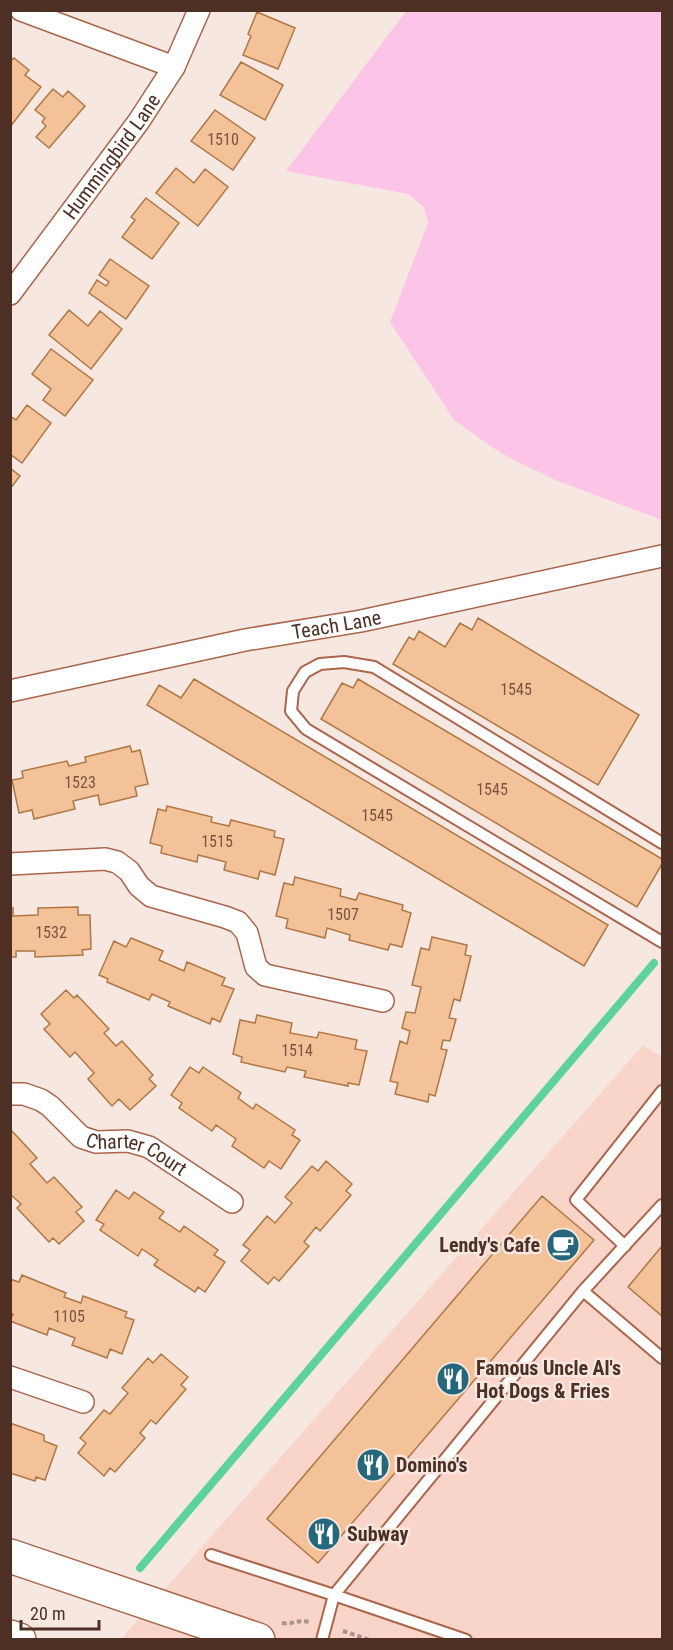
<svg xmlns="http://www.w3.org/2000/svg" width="673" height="1650" font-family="'Roboto Condensed',sans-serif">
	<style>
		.built { fill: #f8d5c8 }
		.park { fill: #fcc5e7 }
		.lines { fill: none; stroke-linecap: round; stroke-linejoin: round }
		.stream { stroke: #5dd29d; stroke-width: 8 }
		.building { fill: #f4c299; stroke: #af7744; stroke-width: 1.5 }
		.lane-casing { stroke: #aa654b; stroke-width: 14 }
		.street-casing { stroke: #aa654b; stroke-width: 24 }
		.primary-casing { stroke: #aa654b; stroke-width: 36 }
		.path { stroke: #a9928a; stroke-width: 4; stroke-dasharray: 4.5 3; stroke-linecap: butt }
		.lane { stroke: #fff; stroke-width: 10 }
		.street { stroke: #fff; stroke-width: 21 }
		.primary { stroke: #fff; stroke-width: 33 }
		.labels { text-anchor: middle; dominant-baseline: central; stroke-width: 5; stroke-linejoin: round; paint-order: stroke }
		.number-label { font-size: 16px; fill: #785441 }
		.street-label { font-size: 20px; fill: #4e2f24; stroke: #f7e7e1 }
		.poi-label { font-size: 20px; font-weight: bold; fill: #4e2f24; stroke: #f7e7e1; text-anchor: start }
	</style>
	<rect width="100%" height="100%" fill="#f7e7e1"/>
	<path class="built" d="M643 1045 662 1057V1639L120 1640Z"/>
	<path class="park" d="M406 11H662V520L555 480 502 454 454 420 390 322 428 223 424 207 408 194 286 171Z"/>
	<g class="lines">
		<path class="stream" d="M140 1568 654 963"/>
	</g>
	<path class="building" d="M257 12 295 28 278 69 243 55 251 36 248 34Z
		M14 58 29 70 25 75 41 87 10 127V62Z
		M241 62 283 85 265 120 220 95Z
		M53 89 63 97 68 91 85 106 49 148 36 137 46 126 42 122 45 118 35 110Z
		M215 110 255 138 233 170 191 141Z
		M176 168 194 183 205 169 228 187 198 226 156 193Z
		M146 198 179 223 152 259 122 237 135 220 131 217Z
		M110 259 149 286 126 319 89 293 97 280 106 286 109 282 99 275Z
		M69 310 88 326 100 311 122 329 91 369 49 335Z
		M51 349 93 380 65 416 43 400 51 389 32 374Z
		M27 405 51 423 22 463 10 454V416L16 420Z
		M10 468 20 476 10 489Z
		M478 618 639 715 598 785 393 664 409 637 414 640 419 631 445 647 460 623 472 630Z
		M194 679 608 925 584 966 147 705 159 685 181 698Z
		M358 679 662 859V864L637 907 321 719 342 683 353 688Z
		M130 746 132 752 140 750 148 784 135 787 137 796 100 805 98 795 73 801 75 809 34 819 32 810 19 813 12 780 23 778 22 771 67 761 69 766 86 762 85 757Z
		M167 806 212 817 211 822 229 826 231 820 275 831 274 837 284 839 275 875 260 871 258 879 224 870 226 862 198 855 197 862 161 853 162 846 150 843 158 809 166 811Z
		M295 877 341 889 340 896 356 900 359 893 403 905 402 910 411 913 402 947 390 944 388 950 349 940 350 935 327 928 325 938 286 928 288 919 276 916 284 883 293 885Z
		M78 907V915H90L91 949 82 950 83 955 35 957V951H16V957H10V908H13V916L38 915V908Z
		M432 937 467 945 465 955 471 956 460 1001 454 999 449 1018 456 1019 450 1041 443 1040 441 1049 447 1050 435 1096 429 1094 428 1102 395 1094 398 1083 390 1081 400 1041 407 1044 410 1031 402 1028 406 1012 415 1013 421 987 412 985 421 948 429 950Z
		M131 938 163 951 159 960 184 971 187 962 225 978 222 985 234 989 220 1022 212 1018 210 1024 168 1006 170 1002 152 994 149 1000 107 982 108 979 99 975 114 941 126 947Z
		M66 990 74 998 77 995 109 1029 104 1033 116 1046 122 1041 153 1075 149 1079 156 1086 130 1110 119 1099 112 1106 88 1079 94 1073 75 1052 70 1057 44 1029 50 1024 41 1014Z
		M257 1015 292 1023 290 1033 317 1038 319 1032 357 1040 355 1049 367 1051 359 1085 348 1083V1086L304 1077 306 1071 287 1067 285 1072 241 1062 242 1057 233 1054 240 1020 255 1023Z
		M190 1067 199 1073 203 1067 241 1093 238 1098 253 1109 256 1104 295 1130 292 1135 300 1140 281 1169 269 1161 264 1168 232 1146 236 1139 216 1125 212 1131 179 1108 182 1103 171 1095Z
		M12 1131 37 1158 30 1164 47 1183 54 1177 82 1207 76 1212 84 1221 59 1244 53 1238 49 1242 17 1208 21 1204 10 1194V1133Z
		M326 1161 352 1184 346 1191 351 1195 320 1231 316 1227 304 1242 309 1246 279 1281 274 1277 268 1284 241 1261 250 1250 243 1245 267 1216 275 1223 292 1203 285 1197 312 1166 318 1171Z
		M116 1190 129 1199 134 1192 164 1212 159 1218 180 1232 184 1226 218 1250 214 1255 225 1262 205 1292 198 1287 195 1292 154 1265 158 1260 142 1249 138 1256 100 1230 104 1224 96 1220Z
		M542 1196 594 1240 318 1563 267 1519Z
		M662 1246V1316L628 1287Z
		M22 1275 66 1293 64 1297 81 1303 83 1296 127 1312 125 1317 134 1320 122 1354 110 1349 107 1358 72 1345 75 1338 49 1328 47 1335 10 1321 13 1314H10V1279L19 1282Z
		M161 1354 188 1377 181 1385 186 1389 156 1424 151 1420 140 1433 145 1438 115 1472 110 1468 104 1476 78 1453 86 1443 80 1438 104 1410 110 1414 128 1393 122 1388 148 1358 153 1363Z
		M10 1423 44 1435V1441L57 1446 45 1480 36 1477 35 1481 10 1473Z"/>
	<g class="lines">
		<g class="lane-casing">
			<path id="lane" d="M662 843 374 667 344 662 320 664 305 672 293 691 291 711 306 729 662 942
				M625 1246 576 1200 662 1091
				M583 1291 662 1358
				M211 1555 334 1595 466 1640
				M322 1640 334 1595 583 1291 662 1205"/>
		</g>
		<g class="street-casing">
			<g id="street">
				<path d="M21 10 174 67"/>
				<path id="s1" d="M10 294 139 121 174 67 199 10"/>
				<path id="s2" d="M10 691 245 640 361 621 662 556"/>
				<path d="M10 864 105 859 117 862 129 871 139 886 151 896 225 917 238 922 247 933 256 967 265 975 383 1001"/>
				<path id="s3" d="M10 1094H24L41 1100 50 1106 81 1137 96 1142 128 1141 149 1147 232 1202"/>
				<path d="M10 1377 83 1402"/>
			</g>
		</g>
		<g class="primary-casing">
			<path id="primary" d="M10 1556 258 1640
				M10 1637 19 1640"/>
		</g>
		<path class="path" d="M282 1623C293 1625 297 1619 310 1622
			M343 1631 370 1640"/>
		<use href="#lane" class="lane"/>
		<use href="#street" class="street"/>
		<use href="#primary" class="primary"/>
	</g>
	<defs>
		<g id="cafe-disc" transform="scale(1.725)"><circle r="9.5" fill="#26677b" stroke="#f7e7e1"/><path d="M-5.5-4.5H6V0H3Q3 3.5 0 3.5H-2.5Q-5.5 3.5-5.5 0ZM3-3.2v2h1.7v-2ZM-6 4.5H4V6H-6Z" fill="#fff"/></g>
		<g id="restaurant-disc" transform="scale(1.725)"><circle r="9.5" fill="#26677b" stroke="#f7e7e1"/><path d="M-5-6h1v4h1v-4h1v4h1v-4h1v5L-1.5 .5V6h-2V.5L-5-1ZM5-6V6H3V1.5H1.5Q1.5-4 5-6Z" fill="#fff"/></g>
	</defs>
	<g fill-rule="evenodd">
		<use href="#cafe-disc" x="563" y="1245"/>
		<use href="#restaurant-disc" x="453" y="1379"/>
		<use href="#restaurant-disc" x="373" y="1465"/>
		<use href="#restaurant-disc" x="324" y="1534"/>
	</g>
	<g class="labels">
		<g class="number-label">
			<text x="223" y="139">1510</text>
			<text x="516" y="689">1545</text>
			<text x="80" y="782">1523</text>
			<text x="492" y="789">1545</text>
			<text x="377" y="815">1545</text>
			<text x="217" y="841">1515</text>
			<text x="343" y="914">1507</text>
			<text x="51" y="932">1532</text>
			<text x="297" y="1050">1514</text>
			<text x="69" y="1316">1105</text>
		</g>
		<g class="street-label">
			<text stroke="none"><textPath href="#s1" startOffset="171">Hummingbird Lane</textPath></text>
			<text stroke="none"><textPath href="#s2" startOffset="333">Teach Lane</textPath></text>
			<text stroke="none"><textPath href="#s3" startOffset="146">Charter Court</textPath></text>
		</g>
		<g class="poi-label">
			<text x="540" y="1245" text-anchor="end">Lendy's Cafe</text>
			<text x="476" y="1368">Famous Uncle Al's<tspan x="476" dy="23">Hot Dogs &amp; Fries</tspan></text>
			<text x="396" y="1465">Domino's</text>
			<text x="347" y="1534">Subway</text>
		</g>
	</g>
	<rect width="673" height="1650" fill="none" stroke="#4e2f24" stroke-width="24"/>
	<path d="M21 1620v9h78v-9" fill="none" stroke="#4e2f24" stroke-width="3"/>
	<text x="30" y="1620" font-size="18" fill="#4e2f24" stroke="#f7e7e1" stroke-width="4.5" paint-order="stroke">20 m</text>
</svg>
